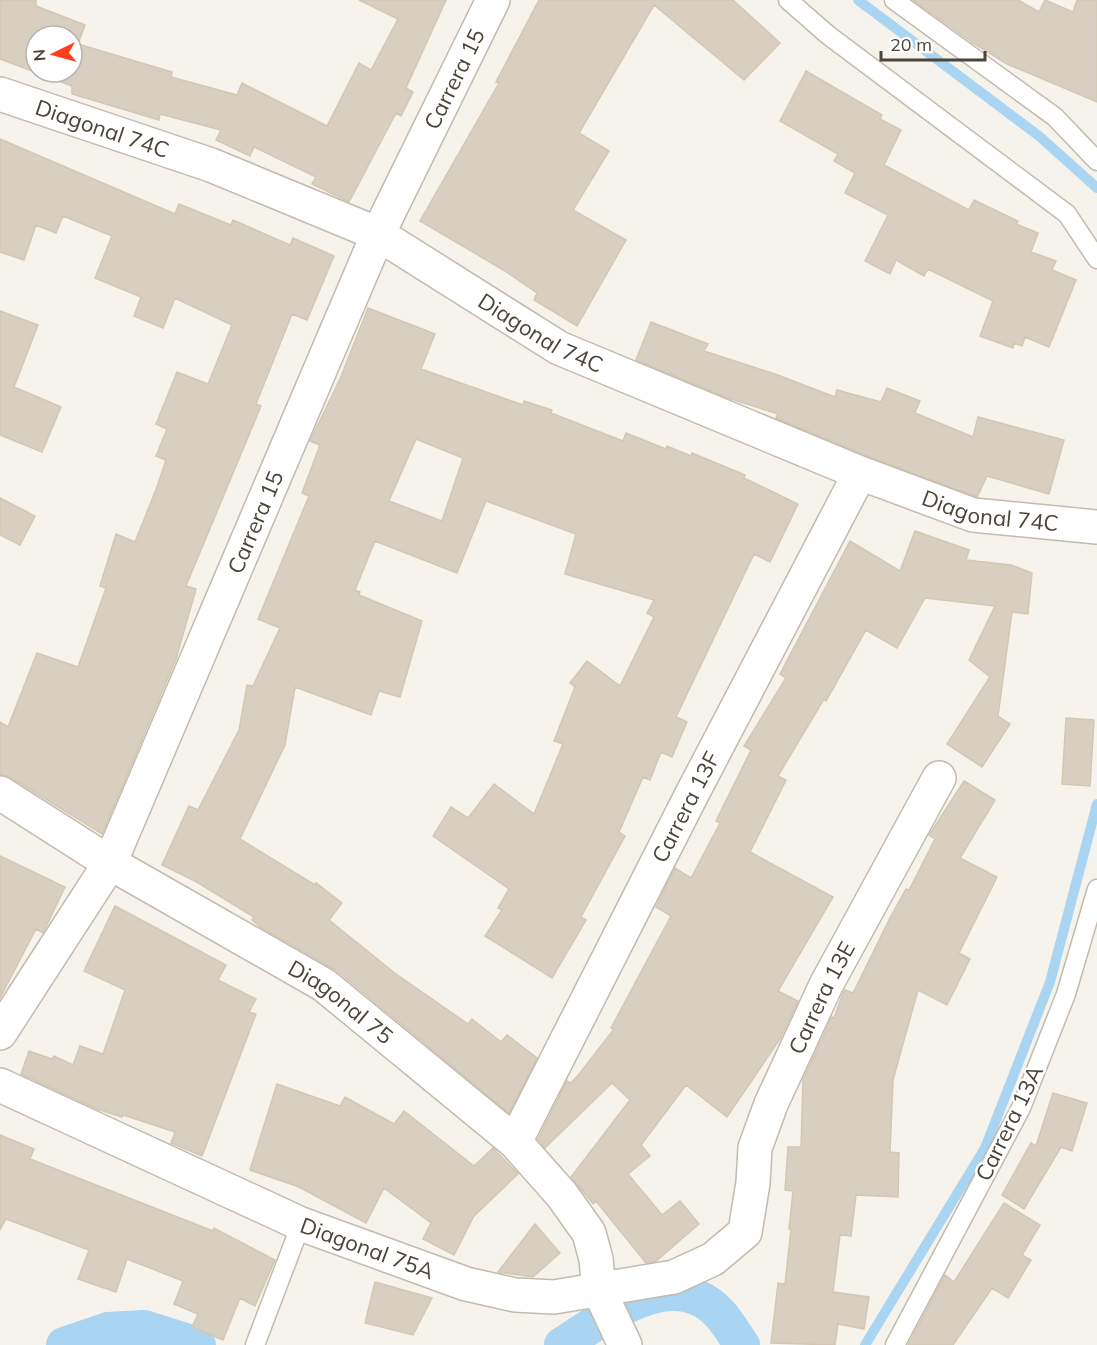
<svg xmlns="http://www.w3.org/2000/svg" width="1097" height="1345" font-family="Mulish,sans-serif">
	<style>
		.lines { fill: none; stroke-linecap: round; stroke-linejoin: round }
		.stream { stroke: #a9d4f2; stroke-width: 10 }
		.canal { stroke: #a9d4f2; stroke-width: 36 }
		.building { fill: #d8cfc1; stroke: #d3c7b4; stroke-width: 1.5; fill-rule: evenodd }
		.lane-casing { stroke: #c2bbae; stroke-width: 21 }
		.street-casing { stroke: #c2bbae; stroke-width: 36 }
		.lane { stroke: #fff; stroke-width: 18 }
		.street { stroke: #fff; stroke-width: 33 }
		.labels { text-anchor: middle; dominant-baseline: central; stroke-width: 5; stroke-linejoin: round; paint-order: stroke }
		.street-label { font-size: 22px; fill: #4b4439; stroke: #fff }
	</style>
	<rect width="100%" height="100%" fill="#f6f3ec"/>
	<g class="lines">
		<path class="stream" d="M858 0 1039 136 1097 188
			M865 1345 985 1148 1050 982 1097 804"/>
		<path class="canal" d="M64 1345 108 1330 144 1328 198 1345
			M562 1345C606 1317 673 1263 720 1314 728 1323 735 1335 742 1345"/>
	</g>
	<path class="building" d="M0 0H36V6L85 25 78 44 172 72 171 77 237 95 242 83 327 126 359 63 371 70 398 19 359 0H446L406 88 413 92 401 116 396 113 349 202 312 184 316 177 254 147 250 156 216 140 221 130 160 114 159 120 72 94V86L0 59ZM36 36H72V72H36Z
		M539 0H733L780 43 744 80 654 5 579 133 609 151 573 210 626 240 577 326 534 300 537 293 505 271 420 221 499 83 496 82Z
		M913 0H1018L1039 12 1045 0 1073 12 1077 0H1097V102L1007 64 973 43Z
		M806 71 882 115 880 119 901 130 884 165 969 210 974 200 1018 221 1016 224 1038 233 1031 252 1056 261 1052 270 1076 280 1049 347 1025 337 1022 346 1014 343 1013 348 980 336 993 301 928 269 924 276 896 260 890 274 865 261 888 215 845 193 855 173 834 161 838 154 780 121Z
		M0 139 175 214 179 204 231 225 233 220 290 245 293 238 334 256 307 320 292 314 256 404 261 406 186 586 196 589 176 659 102 834 10 777 0 774V722L8 727 37 653 78 667 106 588 100 586 116 534 135 542 157 487 166 460 156 456 167 429 156 424 177 372 208 384 232 325 175 298 163 328 134 316 141 297 95 278 112 236 63 216 56 233 36 225 24 260 0 252Z
		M368 308 435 334 421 369 523 405 524 401 552 410 551 413 623 441 626 433 666 449 667 446 691 456 692 453 745 475 744 478 798 504 770 562 754 554 676 717 687 722 672 757 661 752 650 780 643 777 619 832 625 836 581 917 586 920 552 978 485 936 502 910 498 908 509 889 433 836 451 807 468 818 494 784 534 814 563 744 554 741 575 687 570 683 587 661 620 686 654 617 647 613 654 600 565 574 576 534 486 501 457 573 375 541 355 590 360 592 359 595 422 621 400 697 379 691 371 715 295 687 285 745 240 839 315 885 316 883 342 903 329 920 396 974 468 1024 472 1019 501 1042 507 1035 537 1058 509 1113 336 970 262 928 252 920 254 917 195 881 162 865 189 806 198 810 239 730 247 685 253 686 280 628 258 619 309 496 302 493 320 445 310 441 340 379ZM416 439 463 458 442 521 389 501Z
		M0 311 38 325 14 387 61 407 42 452 0 435Z
		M651 322 708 344 704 351 775 374 835 397 837 390 881 402 887 388 920 401 915 413 973 437 978 417 1064 440 1049 494 987 476 977 497 867 456 776 418 778 414 728 398 636 360Z
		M0 498 35 516 20 545 0 535Z
		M915 531 969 550 966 560 1011 565 1032 573 1028 614 1012 612 998 716 1010 724 982 767 947 744 990 677 969 660 995 606 925 598 897 648 866 630 826 701 824 699 778 776 786 780 750 852 833 897 778 991 798 1001 780 1039 727 1117 686 1085 641 1145 650 1156 628 1174 662 1215 680 1201 699 1224 656 1261 646 1263 596 1201 593 1204 571 1177 630 1100 612 1083 545 1148 538 1139 567 1081 571 1083 580 1073 614 1029 611 1028 671 916 656 907 675 868 691 878 720 823 716 821 751 750 744 746 786 678 780 674 850 541 900 571Z
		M1066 718 1094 720 1090 786 1062 784Z
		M964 781 995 800 960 858 997 877 959 953 970 959 947 1005 918 990 893 1080 890 1152 899 1153 898 1197 856 1195 851 1236 840 1235 833 1292 869 1297 864 1329 838 1324 835 1345 771 1343 778 1283 785 1284 791 1229H789L793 1191 785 1190 788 1147H801L803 1080 832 1017 834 1018 843 993 845 990 853 993 890 918 906 889 909 890 935 839 929 835Z
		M0 856 65 887 43 933 36 929 0 998Z
		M115 906 226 965 218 980 256 999 249 1012 256 1014 202 1156 171 1143 175 1132 123 1115 122 1117 97 1109 21 1074 29 1051 52 1059 54 1056 73 1065 80 1046 103 1054 125 990 84 971Z
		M277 1084 340 1106 345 1097 394 1124 404 1111 474 1166 493 1148 518 1174 474 1216 454 1255 423 1239 431 1223 384 1188 366 1223 299 1187 250 1170Z
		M1053 1093 1087 1103 1072 1151 1061 1147 1024 1209 1002 1195 1031 1143 1036 1146Z
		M0 1135 34 1149 30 1159 213 1231 214 1228 275 1260 255 1306 240 1298 223 1340 192 1327 198 1314 174 1304 183 1281 127 1259 116 1292 78 1279 89 1250 6 1219 0 1230Z
		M1004 1203 1040 1225 1022 1255 1031 1260 1008 1298 992 1288 953 1345H908L945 1275 954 1282Z
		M535 1224 560 1253 533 1277 498 1272Z
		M375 1282 432 1298 413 1335 365 1323Z"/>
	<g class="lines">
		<g class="lane-casing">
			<path id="lane" d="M788 0 828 35 1067 214 1097 259
				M894 0 1055 117 1097 161
				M255 1345 301 1224
				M895 1345 1021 1108 1066 994 1097 889"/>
		</g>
		<g class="street-casing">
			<g id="street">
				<path id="s1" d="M0 94 211 165 378 234 559 348 860 473 973 515 1097 527"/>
				<path id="s2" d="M0 793 110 863 324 985 515 1142 562 1195 589 1233 596 1259 599 1290 625 1345"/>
				<path id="s3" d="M0 1033 110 863 378 234 493 0"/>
				<path id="s4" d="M0 1085 301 1224 466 1284 515 1295 554 1297 674 1277 713 1259 745 1232 753 1183 755 1148 771 1104 826 985 939 778"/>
				<path id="s5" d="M515 1142 692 794 860 473"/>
			</g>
		</g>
		<use href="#lane" class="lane"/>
		<use href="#street" class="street"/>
	</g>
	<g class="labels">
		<g class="street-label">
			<text stroke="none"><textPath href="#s3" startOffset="1059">Carrera 15</textPath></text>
			<text stroke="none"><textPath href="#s1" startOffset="108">Diagonal 74C</textPath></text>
			<text stroke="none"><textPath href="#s1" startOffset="594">Diagonal 74C</textPath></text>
			<text stroke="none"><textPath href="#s1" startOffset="1080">Diagonal 74C</textPath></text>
			<text stroke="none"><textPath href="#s3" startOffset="573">Carrera 15</textPath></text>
			<text stroke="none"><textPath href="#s5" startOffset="376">Carrera 13F</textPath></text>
			<text stroke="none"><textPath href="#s4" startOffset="1052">Carrera 13E</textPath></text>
			<text stroke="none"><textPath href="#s2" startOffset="400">Diagonal 75</textPath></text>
			<text transform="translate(1009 1123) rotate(-64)">Carrera 13A</text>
			<text stroke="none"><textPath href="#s4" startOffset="402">Diagonal 75A</textPath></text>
		</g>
	</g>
	<g transform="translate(54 54) rotate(265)"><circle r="28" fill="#ffffff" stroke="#b7b4b0" stroke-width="1.5"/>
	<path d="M0-4.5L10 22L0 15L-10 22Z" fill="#fc3f1d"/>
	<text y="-9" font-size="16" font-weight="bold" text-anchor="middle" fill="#4b4439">N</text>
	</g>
	<path d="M881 51v9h104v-9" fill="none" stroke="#4b4439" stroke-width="3"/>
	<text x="890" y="51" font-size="18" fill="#4b4439" stroke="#ffffff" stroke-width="4.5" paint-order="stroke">20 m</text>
</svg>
